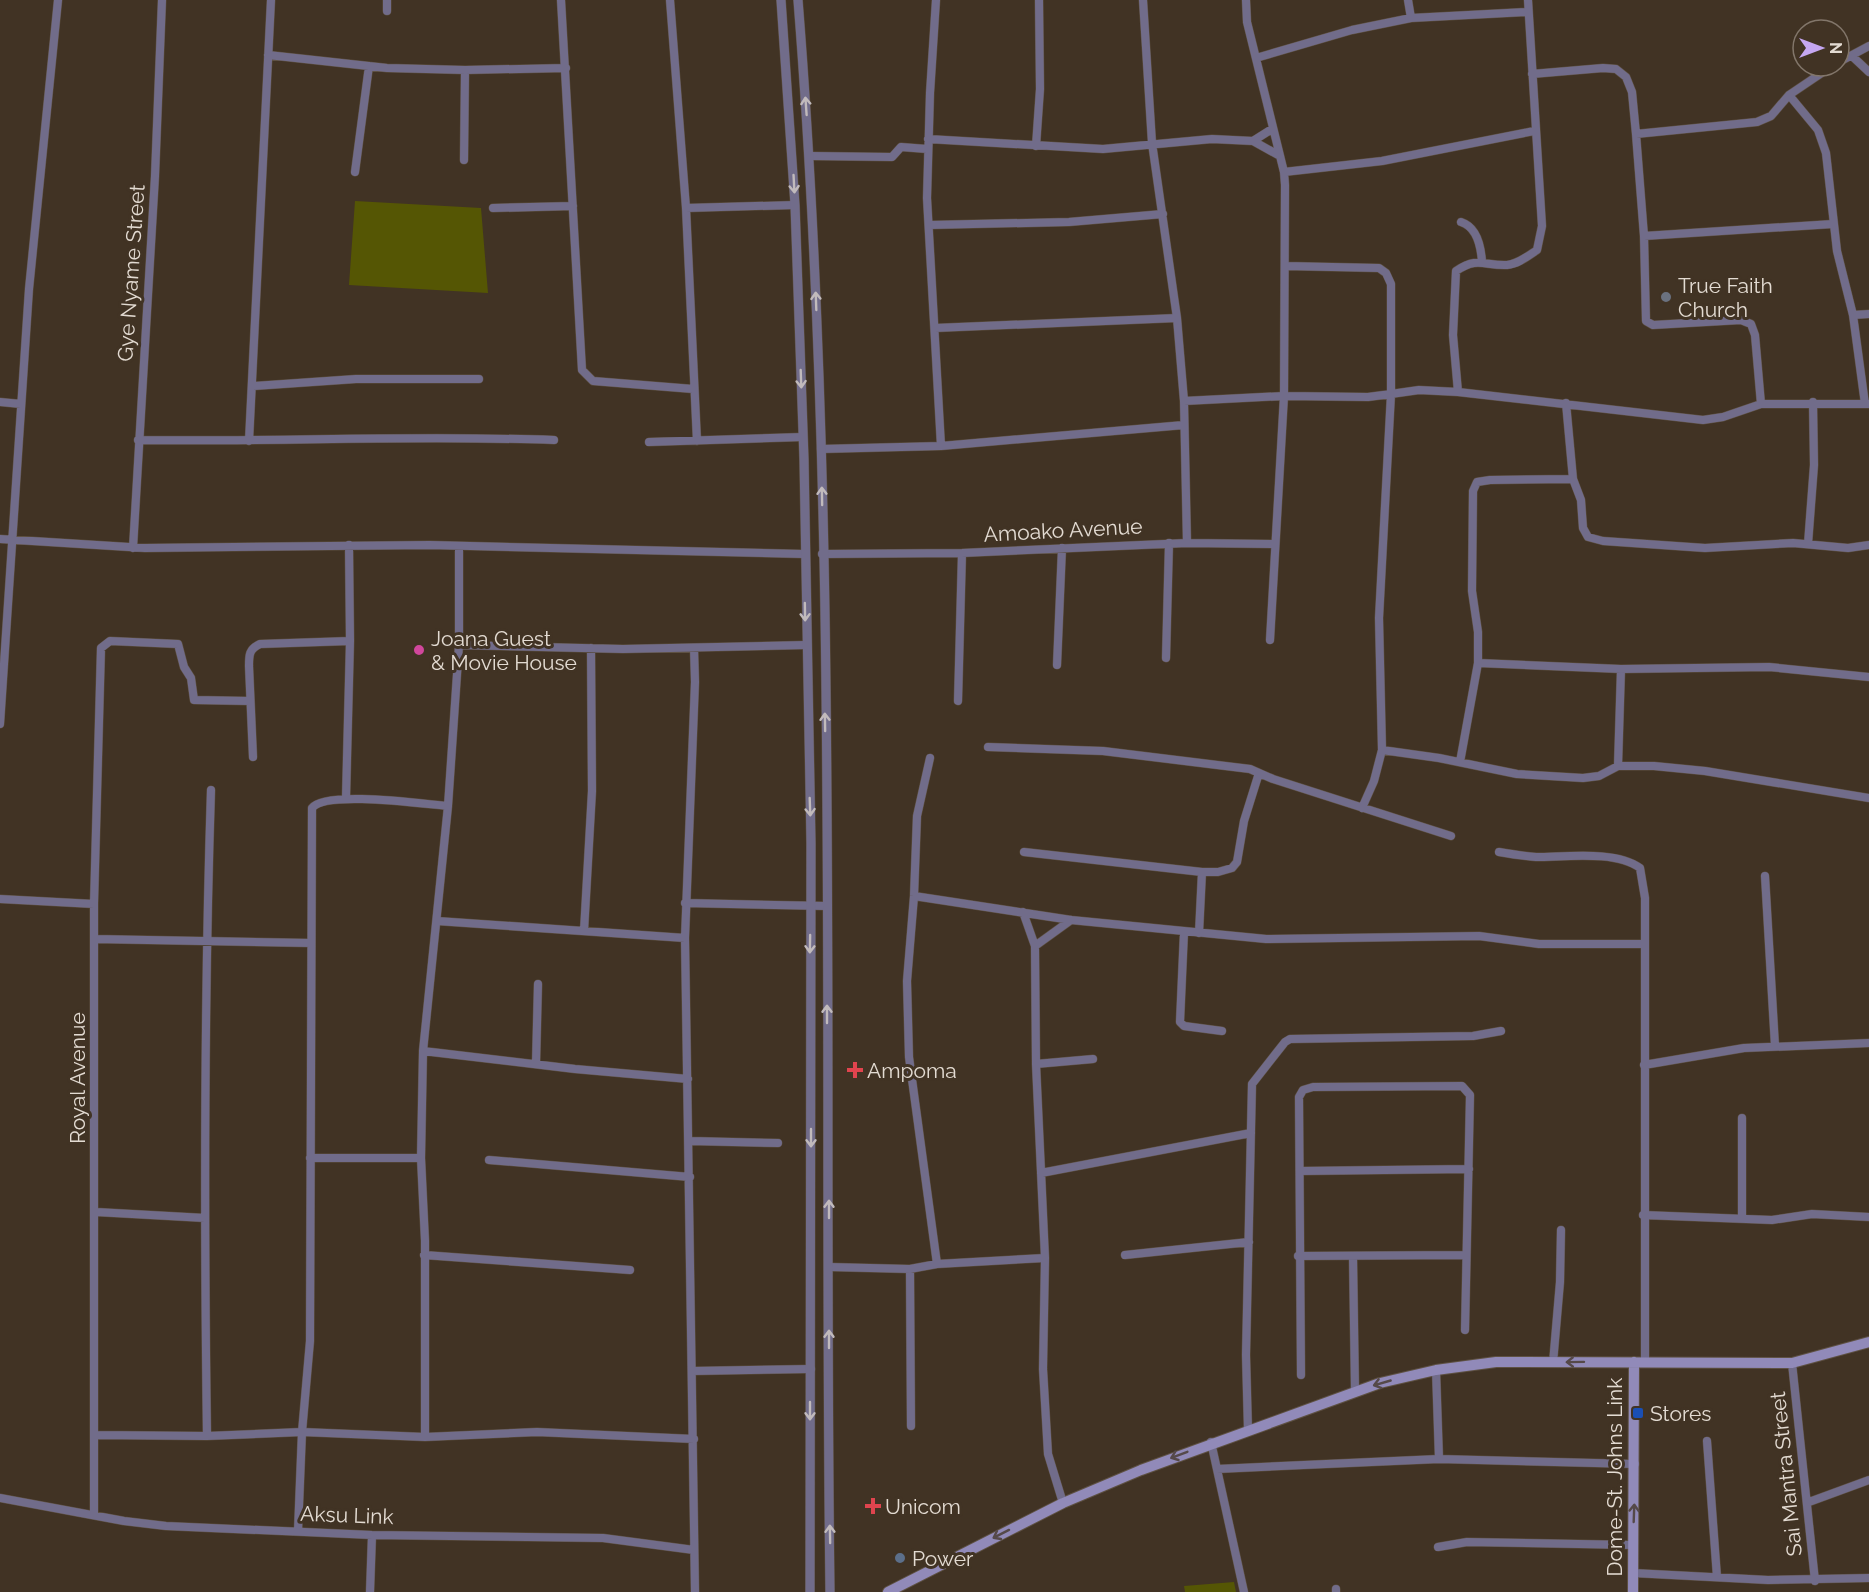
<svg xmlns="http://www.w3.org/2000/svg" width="1869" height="1592" font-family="Raleway,sans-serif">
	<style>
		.green { fill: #555604 }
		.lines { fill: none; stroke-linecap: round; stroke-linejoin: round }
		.minor-casing { stroke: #5e5143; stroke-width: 9 }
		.tertiary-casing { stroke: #5e5143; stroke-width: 10 }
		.secondary-casing { stroke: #5e5143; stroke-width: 12 }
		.minor { stroke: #716c8a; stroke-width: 8 }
		.tertiary { stroke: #716c8a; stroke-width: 9 }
		.secondary { stroke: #918ab9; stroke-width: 10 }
		.oneway { stroke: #c1babc }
		.oneway2 { stroke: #554949 }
		.worship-dot { fill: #6b7280; stroke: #413324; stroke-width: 2 }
		.hotel-dot { fill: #d1479c; stroke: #413324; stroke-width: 2 }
		.health-dot { fill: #e0444e; stroke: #413324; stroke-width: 2 }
		.transit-dot { fill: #1a4fb4; stroke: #413324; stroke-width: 2 }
		.service-dot { fill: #5c6f8a; stroke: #413324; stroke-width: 2 }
		.labels { text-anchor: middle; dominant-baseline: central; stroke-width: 6; stroke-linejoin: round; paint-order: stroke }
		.street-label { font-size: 21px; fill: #e3dbd2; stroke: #413324 }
		.poi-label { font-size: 21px; fill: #e3dbd2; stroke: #413324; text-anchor: start }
	</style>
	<rect width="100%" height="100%" fill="#413324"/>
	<path class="green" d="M355 201 481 208 488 293 349 285Z
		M1234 1582 1236 1592H1185L1184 1586Z"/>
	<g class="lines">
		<g class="minor-casing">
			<path id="minor" d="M387 0V11
				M561 0 582 370 593 381 693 389
				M670 0 686 208 697 441
				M936 0 930 93 927 198 941 446
				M1246 0 1247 22 1284 172 1285 185 1284 396 1270 640
				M1408 0 1411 18
				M268 55 387 68 465 70 566 68
				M1852 56 1869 72
				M1256 58 1352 30 1411 18 1528 12
				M1839 62 1869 46
				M1532 74 1603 68 1616 69 1626 77 1632 92 1636 134 1644 236 1646 321 1653 325 1741 320 1751 324 1755 335 1761 404
				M1789 95 1818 130 1826 153 1837 251 1853 315 1865 404
				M1636 134 1757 122 1771 116 1789 95 1832 66
				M928 139 1103 149 1212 139 1253 141 1272 129
				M1253 141 1280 156
				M1036 146 1040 89 1039 0
				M810 156 892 157 901 147 927 149
				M464 160 465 70
				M355 172 369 66
				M1284 172 1382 161 1534 131
				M493 208 573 206
				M686 208 795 205
				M1461 222C1477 227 1481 247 1482 262
				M929 225 1069 222 1163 214
				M1644 236 1833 224
				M1285 266 1379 268 1386 273 1391 284V394L1419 390 1458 392 1703 420 1723 417 1761 404H1869
				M1853 315 1869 314
				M935 328 1177 318
				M253 386 356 379H479
				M1458 392 1453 335 1456 271C1478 256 1484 266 1507 265 1518 264 1528 256 1537 250L1542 226 1528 0
				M1184 401 1284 396 1368 397 1391 394 1379 618 1382 750 1374 781 1362 808
				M0 402 21 404
				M1566 403 1573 479 1581 500 1583 528 1588 537 1603 541 1705 548 1793 543 1848 548 1869 545
				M138 440C277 442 415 435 554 440
				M249 441 271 0
				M649 442 803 437
				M821 449 941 446 1184 425
				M0 539 145 548 430 545 804 554
				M1187 543 1274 544
				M1808 544 1814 465 1813 402
				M133 548 155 176 162 0
				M822 554 962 553 1187 543 1184 401 1177 318 1152 143 1143 0
				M459 645 623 649 806 645
				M694 648 695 682 685 938 695 1592
				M1166 658 1169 543
				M1478 663 1621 669 1769 667 1869 677
				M1057 665 1062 548
				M958 701 962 553
				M0 724 29 289 58 0
				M988 747 1103 751 1250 769 1273 779 1451 836
				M1382 750 1439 758 1517 774 1583 778 1599 776 1618 766H1654L1705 771 1869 798
				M253 757 249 666C249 655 249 649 260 644L350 641
				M930 758 917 816 914 896 907 981 909 1057 937 1264
				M1460 762 1478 663V632L1472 591 1473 491 1477 482 1490 480 1573 479
				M1618 766 1621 669
				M346 798 350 641 349 545
				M1024 852 1202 872H1218L1232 868 1237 862 1244 821 1259 773
				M1499 852C1511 854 1523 856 1536 857 1565 857 1616 850 1640 868L1645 898V1362
				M1765 876 1775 1046
				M914 896 1071 920 1266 939 1479 936 1539 944H1645
				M0 899 94 904
				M685 903 827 906
				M1023 912 1035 946
				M437 921 685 938
				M584 931 592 791 591 648
				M1184 932 1180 1022 1184 1026 1222 1031
				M1199 933 1202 872
				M94 939 311 943
				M423 1051 575 1069 688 1079
				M536 1064 538 984
				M1036 1064 1093 1059
				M1644 1065 1744 1048 1869 1043
				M1742 1118V1219
				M690 1141 778 1143
				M310 1158H421
				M489 1160 690 1177
				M1300 1171 1469 1169
				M1041 1173 1251 1133
				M96 1212 205 1218
				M1643 1215 1772 1220 1812 1214 1869 1217
				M424 1255 630 1270
				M1125 1255 1249 1242
				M1298 1256 1465 1255
				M1353 1256 1355 1391
				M829 1267 910 1269 937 1264 1045 1258
				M910 1269 911 1426
				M1553 1363 1560 1282 1561 1230
				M1792 1363 1815 1581
				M1436 1370 1439 1459
				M692 1371 811 1369
				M1301 1375 1299 1097 1303 1090 1313 1087 1462 1086 1470 1095 1465 1330
				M1248 1430 1246 1355 1252 1084 1285 1042 1290 1039 1473 1036 1501 1031
				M94 1435 207 1436 302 1432 425 1437 537 1432 694 1439
				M207 1436C204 1221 204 1005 211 790
				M425 1437V1241L421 1158 423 1051 448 806 459 645V546
				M1707 1441 1717 1577
				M1211 1442 1244 1592
				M1217 1469 1439 1459 1635 1464
				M0 1498 124 1521 166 1526 372 1535 603 1538 694 1550
				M1809 1502 1869 1480
				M1063 1503 1048 1454 1043 1369 1045 1258 1036 1064 1035 946 1071 920
				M94 1514V904L101 648 110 641 178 644 184 667 191 678 194 700 250 701
				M298 1531 302 1432 310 1341 312 808C325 790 423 804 448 806
				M1438 1547 1467 1542 1633 1545
				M1633 1573 1768 1580 1869 1578
				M1336 1589V1592
				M370 1592 372 1535"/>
		</g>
		<g class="tertiary-casing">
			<path id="tertiary" d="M781 0 795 205 804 459 811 843 810 1592
				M798 0C840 529 823 1062 830 1592"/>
		</g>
		<g class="secondary-casing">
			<path id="secondary" d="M888 1592 1063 1503 1141 1470 1380 1383 1436 1370 1496 1362 1792 1363 1869 1342
				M1633 1592 1634 1362"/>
		</g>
		<use href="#minor" class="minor"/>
		<use href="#tertiary" class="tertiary"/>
		<use href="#secondary" class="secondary"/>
	</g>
	<defs><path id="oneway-shaft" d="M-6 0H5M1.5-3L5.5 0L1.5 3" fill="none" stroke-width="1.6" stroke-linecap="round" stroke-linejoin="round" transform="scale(1.5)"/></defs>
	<g class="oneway">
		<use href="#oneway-shaft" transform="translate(806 106) rotate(-94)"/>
		<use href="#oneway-shaft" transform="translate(794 184) rotate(87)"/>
		<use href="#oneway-shaft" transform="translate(816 301) rotate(-92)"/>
		<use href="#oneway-shaft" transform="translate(801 379) rotate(88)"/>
		<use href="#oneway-shaft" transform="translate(822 496) rotate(-91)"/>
		<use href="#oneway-shaft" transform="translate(805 612) rotate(89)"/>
		<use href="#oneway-shaft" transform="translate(825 722) rotate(-91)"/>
		<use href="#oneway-shaft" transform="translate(810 807) rotate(88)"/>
		<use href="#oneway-shaft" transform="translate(810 944) rotate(91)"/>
		<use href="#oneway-shaft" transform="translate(827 1014) rotate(-90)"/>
		<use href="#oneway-shaft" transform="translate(811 1138) rotate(90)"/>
		<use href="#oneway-shaft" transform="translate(829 1209) rotate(-90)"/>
		<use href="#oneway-shaft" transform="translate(829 1339) rotate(-90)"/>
		<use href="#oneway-shaft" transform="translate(810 1411) rotate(90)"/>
		<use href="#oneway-shaft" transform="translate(830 1534) rotate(-91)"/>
	</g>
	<g class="oneway2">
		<use href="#oneway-shaft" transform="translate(1575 1362) rotate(179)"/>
		<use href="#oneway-shaft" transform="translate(1382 1383) rotate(164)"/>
		<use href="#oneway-shaft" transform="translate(1179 1455) rotate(159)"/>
		<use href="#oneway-shaft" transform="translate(1634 1513) rotate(-88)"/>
		<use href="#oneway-shaft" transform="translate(1001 1534) rotate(153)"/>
	</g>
	<circle class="worship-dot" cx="1666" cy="297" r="6"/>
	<circle class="hotel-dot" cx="419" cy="650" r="6"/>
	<g class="health-dot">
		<path d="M852 1061h6v6h6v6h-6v6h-6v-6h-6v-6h6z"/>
		<path d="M870 1497h6v6h6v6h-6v6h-6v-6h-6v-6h6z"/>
	</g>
	<rect class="transit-dot" x="1632" y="1407" width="12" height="12" rx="3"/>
	<circle class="service-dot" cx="900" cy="1558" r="6"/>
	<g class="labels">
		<g class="street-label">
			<text transform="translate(131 273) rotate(-86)">Gye Nyame Street</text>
			<text transform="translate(1063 530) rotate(-3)">Amoako Avenue</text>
			<text transform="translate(77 1078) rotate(-90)">Royal Avenue</text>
			<text transform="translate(1786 1474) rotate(-96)">Sai Mantra Street</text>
			<text transform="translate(1614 1477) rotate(-90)">Dome-St. Johns Link</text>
			<text transform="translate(347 1515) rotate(2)">Aksu Link</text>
		</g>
		<g class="poi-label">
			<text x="1678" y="285">True Faith<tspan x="1678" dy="24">Church</tspan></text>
			<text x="431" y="638">Joana Guest<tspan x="431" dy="24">&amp; Movie House</tspan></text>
			<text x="867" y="1070">Ampoma</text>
			<text x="1650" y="1413">Stores</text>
			<text x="885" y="1506">Unicom</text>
			<text x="912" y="1558">Power</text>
		</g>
	</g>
	<g transform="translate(1821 48) rotate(90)"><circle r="28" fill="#413324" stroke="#82766a" stroke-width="1.5"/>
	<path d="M0-4.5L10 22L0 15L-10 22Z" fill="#c5a7f1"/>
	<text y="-9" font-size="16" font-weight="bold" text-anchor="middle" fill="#e3dbd2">N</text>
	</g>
</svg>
